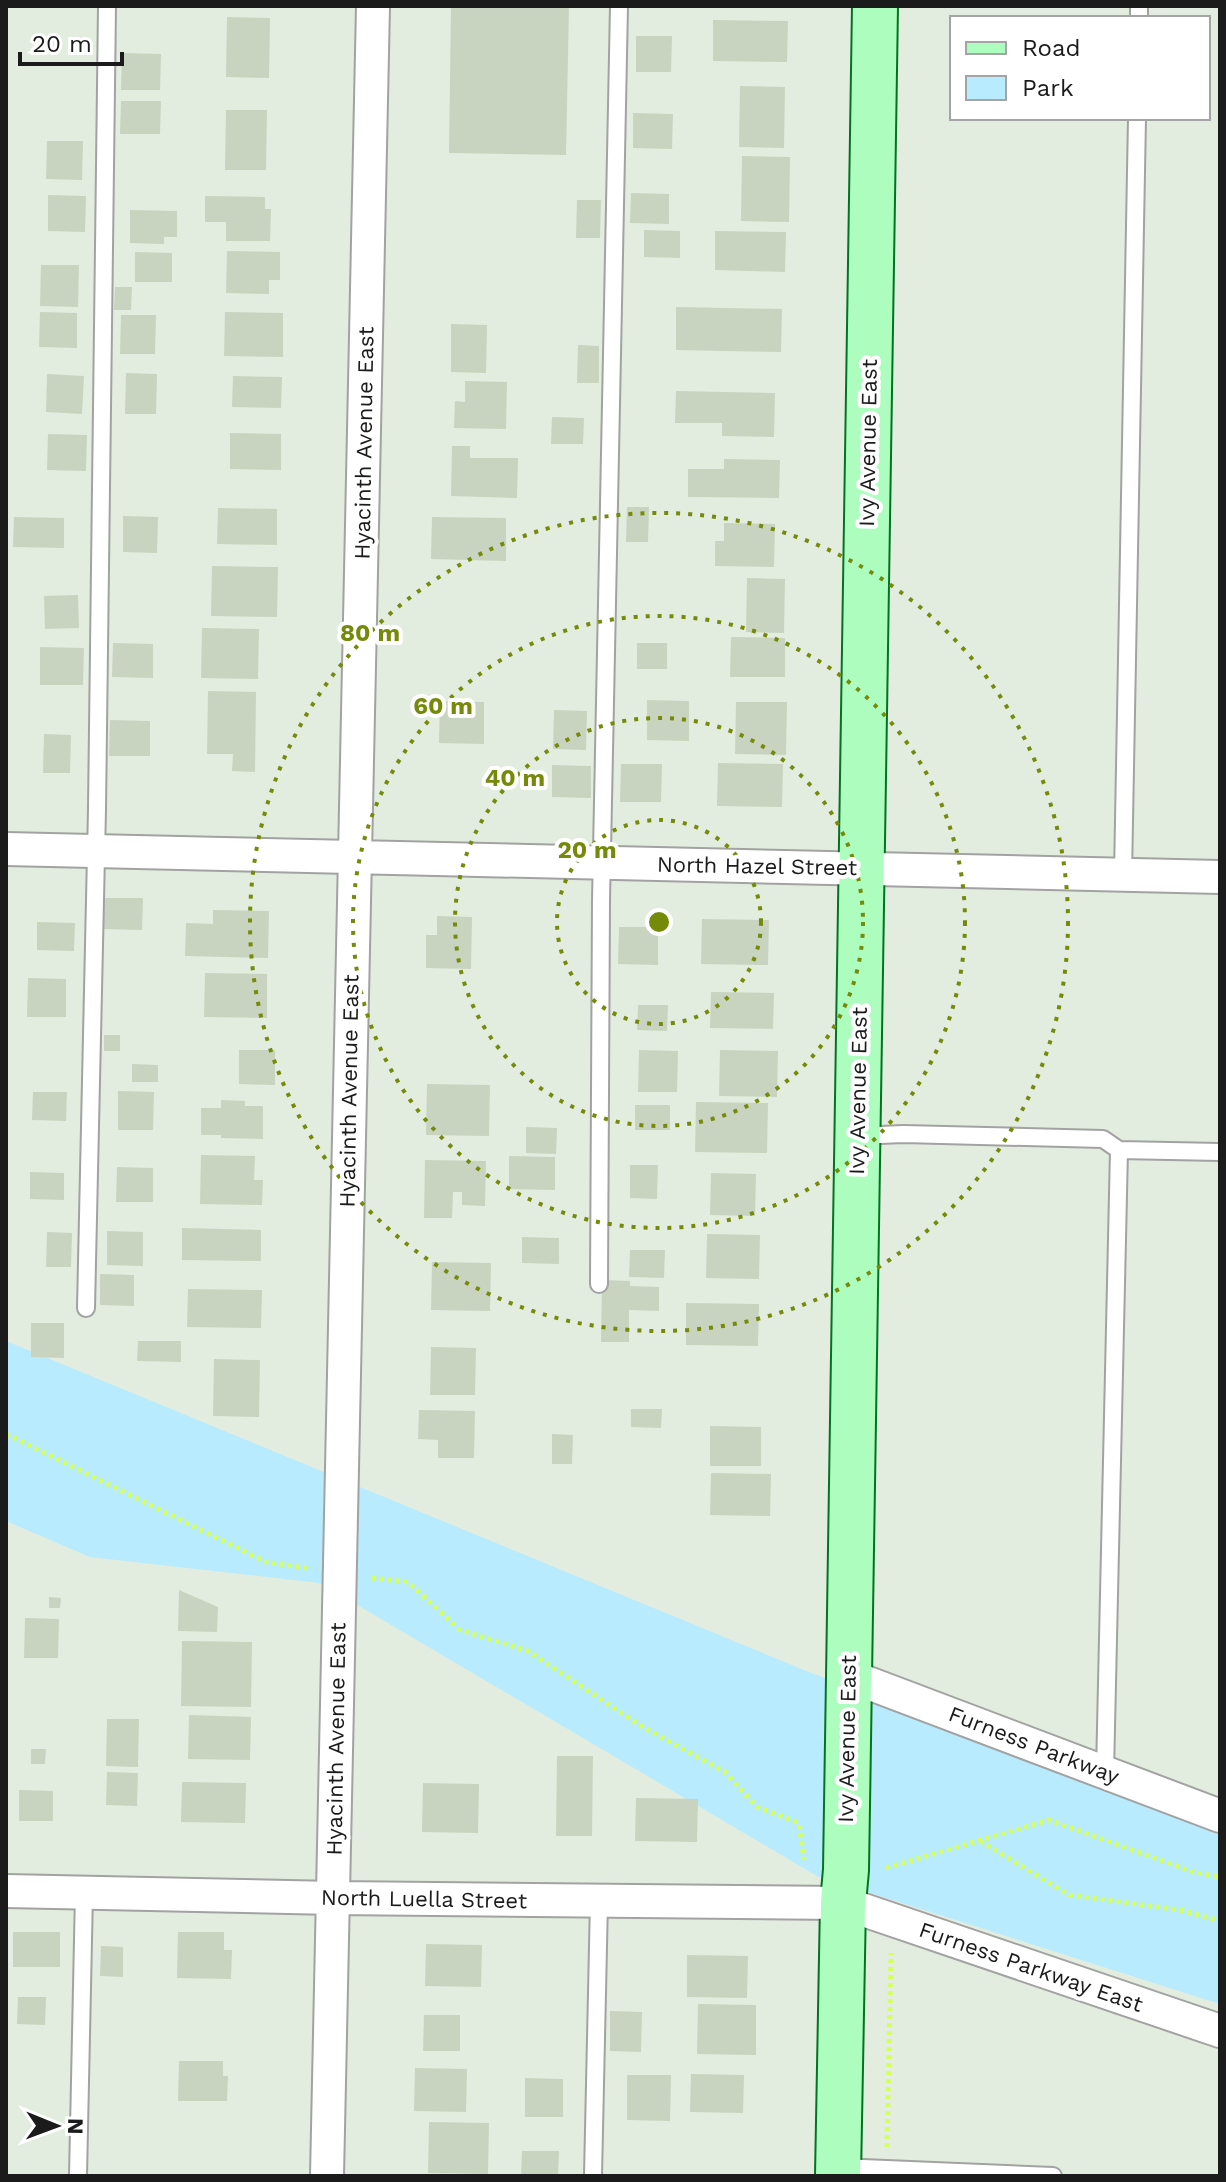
<svg xmlns="http://www.w3.org/2000/svg" width="1226" height="2182" font-family="'Work Sans',sans-serif">
	<style>
		.park { fill: #b7ebfd }
		.building { fill: #c8d4bf }
		.lines { fill: none; stroke-linecap: round; stroke-linejoin: round }
		.lane-casing { stroke: #a2a2a2; stroke-width: 20 }
		.street-casing { stroke: #a2a2a2; stroke-width: 36 }
		.secondary-casing { stroke: #007420; stroke-width: 48 }
		.path { stroke: #d4ff5f; stroke-width: 5; stroke-dasharray: 4 4; stroke-linecap: butt }
		.lane { stroke: #fff; stroke-width: 16 }
		.street { stroke: #fff; stroke-width: 32 }
		.secondary { stroke: #adfdbf; stroke-width: 44 }
		.ring { fill: none; stroke: #758a09; stroke-width: 4; stroke-dasharray: 4 8 }
		.labels { text-anchor: middle; dominant-baseline: central; stroke-width: 8; stroke-linejoin: round; paint-order: stroke }
		.street-label { font-size: 22px; fill: #1b1b1b; stroke: #fff }
		.centre { fill: #758a09; stroke: #fff; stroke-width: 4 }
		.ring-label { font-size: 24px; text-anchor: middle; font-weight: bold; fill: #758a09; stroke: #fff; stroke-width: 8; stroke-linejoin: round; paint-order: stroke }
	</style>
	<rect width="100%" height="100%" fill="#e2eddf"/>
	<path class="park" d="M6 1341 811 1673 1220 1819V2004L817 1876 320 1583 90 1557 6 1521Z"/>
	<path class="building" d="M451 6H569L566 155 449 153Z
		M227 17 270 18 269 78 226 77Z
		M713 20 788 21 787 62 713 61Z
		M636 36H672L671 72H636Z
		M122 53 161 54 160 90H121Z
		M740 86 785 87 784 148 739 147Z
		M121 101H161L160 134H120Z
		M226 110H267L266 170H225Z
		M633 113 673 114 672 149 633 148Z
		M47 141H83L82 180 46 179Z
		M742 156 790 157 789 222 741 221Z
		M631 193 669 194V224L630 223Z
		M48 195 86 196 85 232 48 231Z
		M205 196 265 197V209H271L270 241H226V222H205Z
		M577 200H601L600 238H576Z
		M130 210 177 211V237H164V244L130 243Z
		M644 230 680 231V258L644 257Z
		M715 231 786 232 785 272 715 270Z
		M227 251 280 252V280H269V294L226 293Z
		M135 252 172 253V282H135Z
		M41 265H79L78 307 40 306Z
		M115 287H132L131 310H114Z
		M676 307 782 309 781 352 676 350Z
		M40 312 77 313V348L39 347Z
		M225 312 283 313V357L224 356Z
		M121 315H156L155 354H120Z
		M451 324 487 325 486 373 451 372Z
		M578 345 599 346V383H577Z
		M126 373 157 374 156 414H125Z
		M47 374 84 376 82 414 46 412Z
		M233 376 282 377 281 408 232 407Z
		M465 381 507 382 506 429 454 428 455 401 465 402Z
		M676 391 775 393 774 437 722 436V423H675Z
		M552 417 584 418 583 444H551Z
		M230 433 281 434V470L230 469Z
		M48 434 87 435 86 471 47 470Z
		M452 446H470V458H518L517 498 451 496Z
		M724 459 780 460 779 498 688 497V469H724Z
		M627 507H649L648 542H626Z
		M218 508 277 509V545L217 544Z
		M123 516 158 517 157 553 123 552Z
		M14 517 64 518V548L13 547Z
		M432 517 506 518V561L431 559Z
		M724 523 775 524 774 567 715 566V541H724Z
		M212 566 278 567 277 617 211 616Z
		M747 578 785 579 784 633 746 632Z
		M78 595 79 628 45 629 44 596Z
		M202 628 259 629 258 679 201 678Z
		M731 637 785 638V677H730Z
		M113 643 153 644V678L112 677Z
		M637 643H667V669H637Z
		M40 647 84 648 83 685H40Z
		M208 691 256 692 255 772 232 771 233 754H207Z
		M647 700 689 701V741L647 740Z
		M440 701 484 702V744L439 743Z
		M736 702H787L786 755 735 754Z
		M554 710 587 711 586 750 553 749Z
		M110 720 150 721V756H109Z
		M44 734 71 735 70 773H43Z
		M718 763 783 764 782 807 717 806Z
		M621 764H662L661 802H620Z
		M552 765 591 766V798L552 797Z
		M104 898H143L142 930 103 929Z
		M213 910 269 911 268 958 185 956 186 923 213 924Z
		M437 916 472 917 471 969 426 968V935H437Z
		M702 919 769 920 768 965 701 964Z
		M37 922 75 923 74 951 37 950Z
		M619 927H658V965L618 964Z
		M205 973 267 974V1018L204 1017Z
		M28 978 66 979V1017H27Z
		M711 992 774 993 773 1029 710 1028Z
		M638 1005H668L667 1031 637 1030Z
		M104 1035H120V1051H104Z
		M239 1050H275V1085L239 1084Z
		M639 1050 678 1051 677 1092H638Z
		M720 1050 778 1051 777 1097 719 1096Z
		M132 1064 158 1065V1082H132Z
		M427 1084 490 1085 489 1136 426 1135Z
		M118 1091 154 1092 153 1130H118Z
		M33 1092H67L66 1121 32 1120Z
		M221 1100 245 1101V1106H263V1139L221 1138V1135H201V1108H221Z
		M696 1102 768 1103 767 1153 695 1152Z
		M635 1105H670V1130H635Z
		M526 1127 557 1128 556 1154 526 1153Z
		M201 1155 255 1156 254 1180H263L262 1205 200 1204Z
		M509 1156 555 1157V1190L509 1189Z
		M425 1160 486 1161 485 1206 462 1205V1192H453L452 1218H424Z
		M630 1165H658L657 1199 630 1198Z
		M117 1167 153 1168V1202H116Z
		M30 1172 64 1173V1200L30 1199Z
		M711 1173 756 1174 755 1216 710 1215Z
		M182 1228 261 1230V1261L182 1260Z
		M107 1231 143 1232V1266L107 1265Z
		M47 1232 72 1233 71 1267H46Z
		M707 1234 760 1235 759 1279 706 1278Z
		M522 1237 559 1238V1264L522 1263Z
		M630 1250H665L664 1278 629 1277Z
		M432 1262 491 1263 490 1311 431 1310Z
		M100 1274 134 1275V1306L100 1305Z
		M602 1280 630 1281V1286L659 1287V1311L629 1310V1342H601Z
		M188 1289 262 1290 261 1328 187 1327Z
		M686 1303 759 1304 758 1346 686 1345Z
		M31 1323H64V1358L31 1357Z
		M138 1341H181V1362L137 1361Z
		M431 1347 476 1348 475 1395H430Z
		M214 1359 260 1360 259 1417 213 1416Z
		M631 1409H662L661 1428 631 1427Z
		M419 1410 475 1411 474 1458H438V1440L418 1439Z
		M710 1426 761 1427V1466H710Z
		M552 1434 573 1435 572 1464H552Z
		M711 1473 771 1474 770 1516 710 1515Z
		M179 1590 218 1607 217 1632 178 1631Z
		M49 1597 61 1598 60 1608H49Z
		M25 1618 59 1619 58 1658H24Z
		M182 1641 252 1642 251 1707 181 1706Z
		M189 1715 251 1717 250 1760 188 1759Z
		M107 1719H139L138 1767 106 1766Z
		M31 1749H46L45 1764H31Z
		M557 1756H593L592 1836H556Z
		M107 1772 138 1773 137 1806 106 1805Z
		M182 1782 246 1783 245 1823 181 1822Z
		M423 1783 479 1784 478 1833 422 1832Z
		M19 1790 53 1791V1821H19Z
		M636 1798 698 1799 697 1842 635 1841Z
		M13 1932H60V1967H13Z
		M178 1932H224V1950H232L231 1979 177 1978Z
		M426 1944 482 1945 481 1987 425 1986Z
		M101 1946 123 1947V1977L100 1976Z
		M687 1955 748 1956 747 1998 687 1997Z
		M18 1997H46L45 2025 17 2024Z
		M698 2004 756 2005V2055L697 2054Z
		M610 2011 642 2012 641 2052 610 2051Z
		M424 2015H460V2051H423Z
		M179 2061H223V2076H228L227 2101H178Z
		M415 2068 467 2069 466 2112 414 2111Z
		M691 2074 744 2075 743 2113 690 2112Z
		M627 2075H671L670 2121 627 2120Z
		M525 2078 563 2079V2117H525Z
		M429 2122 489 2123 488 2174 428 2173Z
		M522 2151H559L558 2176H521Z"/>
	<g class="lines">
		<g class="lane-casing">
			<path id="lane" d="M1139 18V6
				M1123 875 1137 118
				M857 1136 903 1134 1103 1139 1119 1150 1220 1152
				M599 1284 601 901 619 6
				M86 1308 97 809 107 6
				M1105 1772 1119 1150
				M839 2167 1053 2176
				M78 2176 84 1893
				M593 2176 599 1901"/>
		</g>
		<g class="street-casing">
			<path id="street" d="M6 849 1220 877
				M847 1675 1220 1816
				M6 1891 334 1898 843 1903 1220 2031
				M327 2176 373 6"/>
		</g>
		<g class="secondary-casing">
			<path id="secondary" d="M838 2176 843 1903 846 1870 875 6"/>
		</g>
		<path class="path" d="M6 1434 266 1562 307 1568
			M372 1578 408 1582 460 1630 528 1651 641 1726 725 1772 757 1807 799 1823 804 1860
			M980 1841 1069 1895 1180 1910 1220 1921
			M886 1868 1049 1820 1193 1872 1220 1877
			M887 2147 891 1953"/>
		<use href="#lane" class="lane"/>
		<use href="#street" class="street"/>
		<use href="#secondary" class="secondary"/>
	</g>
	<g class="ring">
		<circle cx="659" cy="922" r="102"/>
		<circle cx="659" cy="922" r="204"/>
		<circle cx="659" cy="922" r="306"/>
		<circle cx="659" cy="922" r="409"/>
	</g>
	<g class="labels">
		<g class="street-label">
			<text transform="translate(364 443) rotate(-89)">Hyacinth Avenue East</text>
			<text transform="translate(868 443) rotate(-89)">Ivy Avenue East</text>
			<text transform="translate(757 866) rotate(1)">North Hazel Street</text>
			<text transform="translate(349 1091) rotate(-89)">Hyacinth Avenue East</text>
			<text transform="translate(858 1091) rotate(-89)">Ivy Avenue East</text>
			<text transform="translate(336 1739) rotate(-89)">Hyacinth Avenue East</text>
			<text transform="translate(847 1739) rotate(-89)">Ivy Avenue East</text>
			<text transform="translate(1034 1745) rotate(21)">Furness Parkway</text>
			<text transform="translate(424 1899) rotate(1)">North Luella Street</text>
			<text transform="translate(1031 1967) rotate(19)">Furness Parkway East</text>
		</g>
	</g>
	<circle cx="659" cy="922" r="12" class="centre"/>
	<g class="ring-label">
		<text x="370" y="641">80 m</text>
		<text x="443" y="714">60 m</text>
		<text x="515" y="786">40 m</text>
		<text x="587" y="858">20 m</text>
	</g>
	<rect width="1226" height="2182" fill="none" stroke="#1b1b1b" stroke-width="16"/>
	<rect x="950" y="16" width="260" height="104" fill="#ffffff" stroke="#a4a4a4" stroke-width="2"/>
	<rect x="966" y="42" width="40" height="12" fill="#adfdbf" stroke="#a4a4a4" stroke-width="2"/>
	<text x="1022" y="56" font-size="24" fill="#1b1b1b">Road</text>
	<rect x="966" y="76" width="40" height="24" fill="#b7ebfd" stroke="#a4a4a4" stroke-width="2"/>
	<text x="1022" y="96" font-size="24" fill="#1b1b1b">Park</text>
	<g transform="translate(56 2126) rotate(91)" stroke="#ffffff" stroke-width="6" paint-order="stroke">
	<path d="M0-6L14 30L0 20L-14 30Z" fill="#1b1b1b"/>
	<text y="-12" font-size="22" font-weight="bold" text-anchor="middle" fill="#1b1b1b">N</text>
	</g>
	<path d="M20 52v12h102v-12" fill="none" stroke="#1b1b1b" stroke-width="4"/>
	<text x="32" y="52" font-size="24" fill="#1b1b1b" stroke="#ffffff" stroke-width="6" paint-order="stroke">20 m</text>
</svg>
